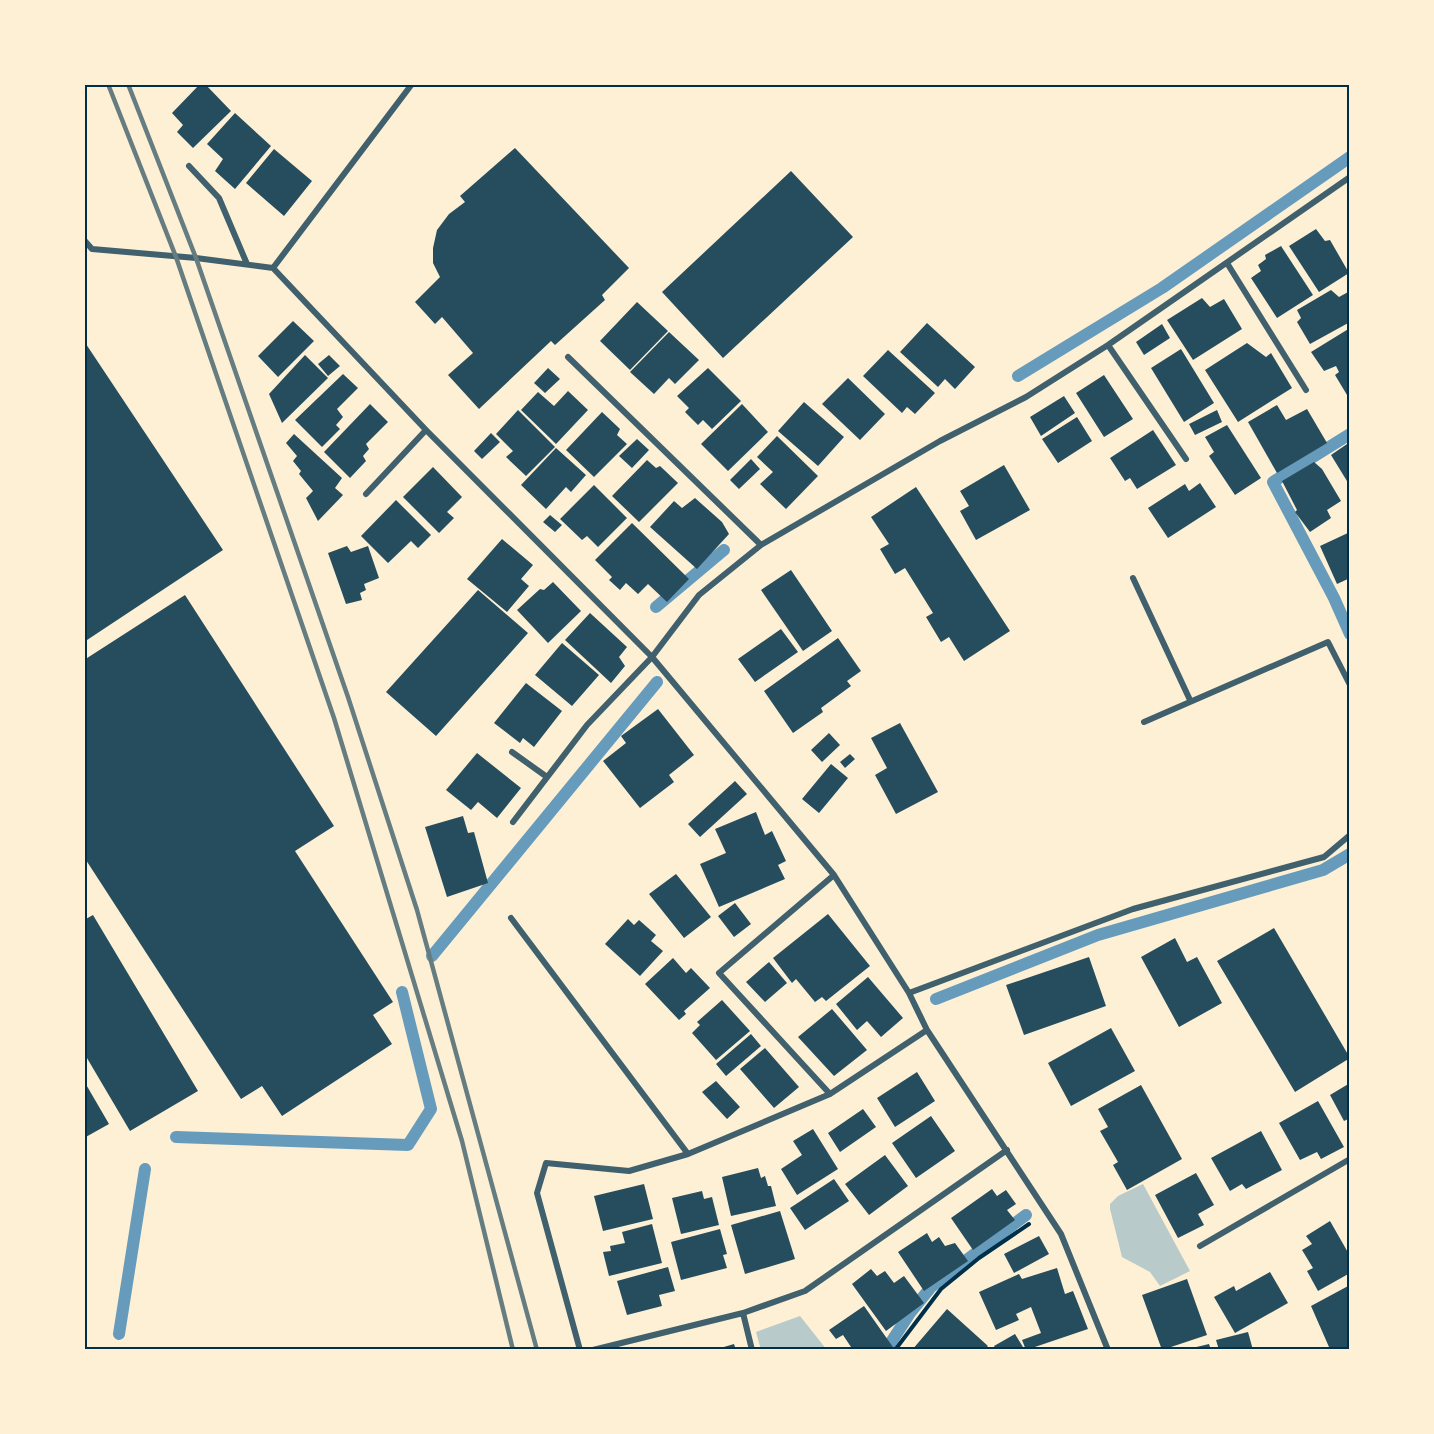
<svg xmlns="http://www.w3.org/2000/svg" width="1434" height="1434" font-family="Poppins,sans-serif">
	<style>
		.green { fill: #b9caca }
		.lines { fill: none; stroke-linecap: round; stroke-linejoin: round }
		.stream { stroke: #669bbc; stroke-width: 12 }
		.building { fill: #264d5e }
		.path { stroke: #003049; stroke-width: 4 }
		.minor { stroke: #3f606c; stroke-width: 6 }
		.rail { stroke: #657d81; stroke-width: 4.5 }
		.neatline { fill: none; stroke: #003049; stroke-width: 2 }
	</style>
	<rect width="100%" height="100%" fill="#fdf0d5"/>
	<path class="green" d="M1143 1184 1190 1271 1160 1286 1150 1272 1122 1257 1110 1209V1204L1118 1196Z
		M800 1316 827 1350H761L756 1332Z"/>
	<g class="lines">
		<path class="stream" d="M1018 376 1162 288 1350 157
			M1350 434 1273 482 1334 598 1350 634
			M656 607 724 550
			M432 956 657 682
			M936 999 1098 935 1323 870 1350 854
			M176 1137 408 1145 431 1109 402 992
			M119 1334 145 1169
			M886 1350 910 1313 931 1287 1026 1215"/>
	</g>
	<path class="building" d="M200 84H205L231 111 193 148 177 132 183 125 172 113Z
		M235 113 271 146 235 189 215 171 223 159 207 144Z
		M515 148 629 268 602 295 605 300 555 345 551 341 479 409 448 375 473 353 442 317 435 324 415 302 440 277 433 263V248L437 230 449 214 465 202 460 196Z
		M274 149 312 181 284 216 246 183Z
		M791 171 853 237 723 358 662 292Z
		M1316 229 1325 241 1330 240 1349 273 1319 292 1289 246Z
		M1281 246 1313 295 1277 318 1251 278 1261 271 1258 265 1266 259 1265 255Z
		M1331 290 1339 297 1350 291V322L1310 344 1297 322 1301 318 1297 310Z
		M1202 298 1210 307 1224 299 1242 329 1193 360 1167 320Z
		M637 302 668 331 630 370 600 341Z
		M293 321 314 341 278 377 258 356Z
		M927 323 975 367 955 389 945 379 938 387 900 352Z
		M1162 324 1170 338 1144 355 1136 342Z
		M1350 328V400L1335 375 1339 372 1336 366 1324 371 1311 352Z
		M669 332 699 360 675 384 669 378 654 394 630 372Z
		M84 341 223 550 84 642Z
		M1247 343 1266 357 1271 353 1292 388 1238 422 1205 370Z
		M1181 349 1214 403 1184 422 1151 368Z
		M888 350 935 393 915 414 907 407 902 413 863 376Z
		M305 355 328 378 282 423 269 394Z
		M329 355 340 366 328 376 318 364Z
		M548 368 560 379 545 393 534 383Z
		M708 368 741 401 712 429 703 420 698 425 685 412 689 408 677 396Z
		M343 374 358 388 337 409 343 417 336 425 340 429 322 447 295 420Z
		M1104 375 1133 419 1104 437 1076 393Z
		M848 378 885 414 860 440 822 404Z
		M568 391 588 410 556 444 521 410 538 392 554 406Z
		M1064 396 1075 413 1041 436 1030 417Z
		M804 402 844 437 818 466 778 431Z
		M370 404 388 422 366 444 369 449 363 456 366 461 350 478 324 452Z
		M742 404 768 432 728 471 701 444Z
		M1277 405 1286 420 1307 409 1327 443 1277 473 1248 422Z
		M518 410 555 447 526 476 506 457 513 451 496 434Z
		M1217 410 1222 422 1195 435 1189 424Z
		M602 412 620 429 617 435 627 444 594 477 566 450Z
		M1077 417 1092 441 1058 463 1042 439Z
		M1227 425 1261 478 1235 495 1209 456 1214 452 1205 437Z
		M1153 430 1176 465 1137 489 1130 478 1125 481 1110 458Z
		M491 433 500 442 482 459 474 451Z
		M294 434 342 478 335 488 343 495 318 521 306 498 313 491 299 474 301 471 293 461 297 456 286 443Z
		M777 436 818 476 786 509 760 484 773 472 757 457Z
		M637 439 649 450 632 468 619 456Z
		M1350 442V486L1331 455Z
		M556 448 586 475 571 492 566 487 546 509 521 485Z
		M751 459 760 469 739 489 730 480Z
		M647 460 656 468 660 466 678 483 639 522 612 496Z
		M1314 462 1322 469 1341 501 1327 510 1331 518 1310 532 1295 512 1297 510 1282 481Z
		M1004 465 1030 510 976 540 960 511 969 506 960 491Z
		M433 467 462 497 447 512 454 518 439 533 403 497Z
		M1200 483 1216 507 1168 538 1148 508 1185 484 1189 491Z
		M594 485 627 518 598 547 587 536 582 540 560 519Z
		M916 487 1010 631 964 661 949 637 941 642 926 617 933 613 905 568 895 574 880 549 889 544 871 517Z
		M695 498 722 522 729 534 697 569 650 527 674 501 682 508Z
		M396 500 431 535 418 548 411 541 388 563 361 536Z
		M550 515 562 525 555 532 543 522Z
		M632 523 689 579 667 602 648 584 638 594 626 583 620 590 609 580 612 577 595 560Z
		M1350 532V578L1337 584 1320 546Z
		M502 539 533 565 521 579 529 586 507 612 467 579Z
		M347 546 351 552 368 546 379 578 364 584 366 590 360 593 362 600 346 604 328 553Z
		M791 570 832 631 803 651 761 590Z
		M553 582 581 611 548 643 517 610 540 589 544 590Z
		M478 590 528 633 436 736 386 692Z
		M185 595 334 826 295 851 393 1002 373 1015 392 1044 282 1116 262 1086 241 1099 84 857V660Z
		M590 613 627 647 619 657 625 666 611 683 565 640Z
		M781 629 798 652 755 682 738 659Z
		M838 638 861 671 847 681 851 686 821 708 823 712 793 733 764 691Z
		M562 643 599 675 572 706 535 675Z
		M526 683 562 711 534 747 523 738 520 743 494 723Z
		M658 709 694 755 669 775 674 782 640 808 603 761 626 743 621 736Z
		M900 723 938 792 896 814 875 775 887 768 871 738Z
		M829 733 840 745 822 762 811 750Z
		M477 753 521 788 497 818 478 802 471 810 446 790Z
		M850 754 855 759 845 768 840 762Z
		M831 764 848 778 819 813 802 799Z
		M735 781 747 794 700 837 688 824Z
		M756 812 765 835 772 831 786 861 778 865 785 879 719 907 700 864 726 853 715 829Z
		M463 816 468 833 474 832 488 883 447 897 425 827Z
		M676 874 711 917 684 938 649 894Z
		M735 903 751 924 734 937 718 916Z
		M828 914 870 966 826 1001 822 997 815 1002 796 979 792 983 773 958Z
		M93 915 198 1091 130 1131 84 1053V920Z
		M628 919 634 925 639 920 656 935 651 941 663 951 640 976 605 944Z
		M1274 928 1350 1058 1295 1092 1217 961Z
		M1175 938 1187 962 1197 957 1222 1003 1179 1027 1141 957Z
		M1089 957 1106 1006 1024 1035 1006 985Z
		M673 958 686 973 691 968 710 988 684 1011 686 1014 679 1020 645 984Z
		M769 962 787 983 765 1002 746 982Z
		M868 977 903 1018 881 1037 867 1021 857 1030 836 1004Z
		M722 1000 750 1031 716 1060 692 1033 700 1025 697 1022Z
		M832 1009 867 1050 834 1076 798 1037Z
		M1111 1028 1135 1071 1071 1106 1048 1063Z
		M751 1034 761 1046 726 1076 716 1064Z
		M765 1048 799 1087 774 1108 740 1069Z
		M917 1072 935 1101 895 1127 877 1098Z
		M84 1081 109 1124 84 1138Z
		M716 1081 740 1107 727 1119 702 1092Z
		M1350 1083V1118L1344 1121 1330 1095Z
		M1141 1085 1182 1159 1127 1190 1113 1165 1118 1162 1100 1131 1108 1127 1098 1109Z
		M1318 1101 1344 1147 1321 1159 1317 1152 1300 1160 1279 1123Z
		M863 1109 876 1127 840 1152 828 1133Z
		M931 1116 955 1151 916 1178 892 1143Z
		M813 1129 838 1169 797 1195 781 1169 802 1155 793 1141Z
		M1261 1131 1282 1170 1246 1189 1242 1184 1230 1191 1211 1158Z
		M885 1155 908 1186 869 1215 845 1184Z
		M758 1168 761 1178 765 1176 768 1186H771L776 1206 731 1216 722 1177Z
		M1196 1173 1214 1205 1198 1214 1204 1225 1178 1238 1155 1195Z
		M834 1179 849 1201 805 1230 790 1208Z
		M644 1184 653 1219 603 1231 594 1196Z
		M992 1189 997 1196 1006 1190 1016 1204 1007 1210 1015 1220 973 1250 951 1218Z
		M702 1191 704 1199 712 1197 719 1225 681 1234 672 1198Z
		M780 1211 795 1259 745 1274 731 1225Z
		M1330 1221 1350 1256V1273L1318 1291 1307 1271 1313 1268 1302 1250 1312 1244 1306 1236Z
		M652 1224 662 1263 609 1276 603 1252 611 1251 610 1246 625 1243 622 1232Z
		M720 1229 727 1254 723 1255 727 1268 681 1280 671 1242Z
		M927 1233 932 1242 939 1237 945 1246 955 1243 968 1261 924 1291 898 1252Z
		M1039 1236 1049 1254 1014 1273 1004 1254Z
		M668 1267 675 1291 659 1295 662 1306 627 1315 617 1281Z
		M1057 1268 1065 1294 1073 1291 1088 1329 1026 1350 1022 1340 1041 1333 1031 1307 1016 1314 1019 1320 996 1330 979 1292 1019 1274 1022 1279Z
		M871 1269 877 1276 885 1271 894 1283 904 1276 924 1303 886 1331 852 1284Z
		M1270 1272 1288 1303 1235 1333 1214 1297 1234 1286 1236 1291Z
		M1187 1279 1207 1335 1162 1350 1142 1295Z
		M1350 1285V1350H1325L1329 1347 1311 1306Z
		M864 1306 895 1350H853L843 1335 836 1339 829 1330Z
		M947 1309 988 1346 984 1350H912Z
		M1248 1332 1253 1350H1219L1216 1340Z
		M1015 1334 1023 1347 1019 1350H996L994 1346Z
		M734 1344 736 1350H717V1349Z
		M1209 1344 1211 1350H1188V1349Z"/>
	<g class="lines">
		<path class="path" d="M895 1350 941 1289 979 1258 1029 1224"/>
		<path class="minor" d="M189 166 219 198 247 264
			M84 240 92 249 196 258 273 268 426 430 652 657 834 875 909 993 927 1030 1061 1234 1108 1350
			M1227 263 1306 390
			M273 268 412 84
			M1108 345 1186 459
			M568 357 761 545
			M366 494 426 430
			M1133 578 1190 700
			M1144 722 1328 642 1350 685
			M512 752 547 777
			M513 822 587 725 652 657 699 595 761 545 940 441 1026 397 1108 345 1350 177
			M511 918 688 1154
			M909 993 1133 909 1324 857 1350 835
			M830 1094 719 973 834 875
			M1200 1246 1350 1159
			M580 1350 537 1193 546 1163 629 1171 688 1154 830 1094 927 1030
			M593 1350 743 1313
			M752 1350 743 1313 805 1291 1007 1150"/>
		<path class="rail" d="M108 84 176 257 334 718 462 1141 513 1350
			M128 84 196 258 348 697 417 910 537 1350"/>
	</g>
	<rect width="1434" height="1434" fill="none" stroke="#fdf0d5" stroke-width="171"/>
	<rect x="86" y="86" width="1262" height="1262" class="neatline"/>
</svg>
